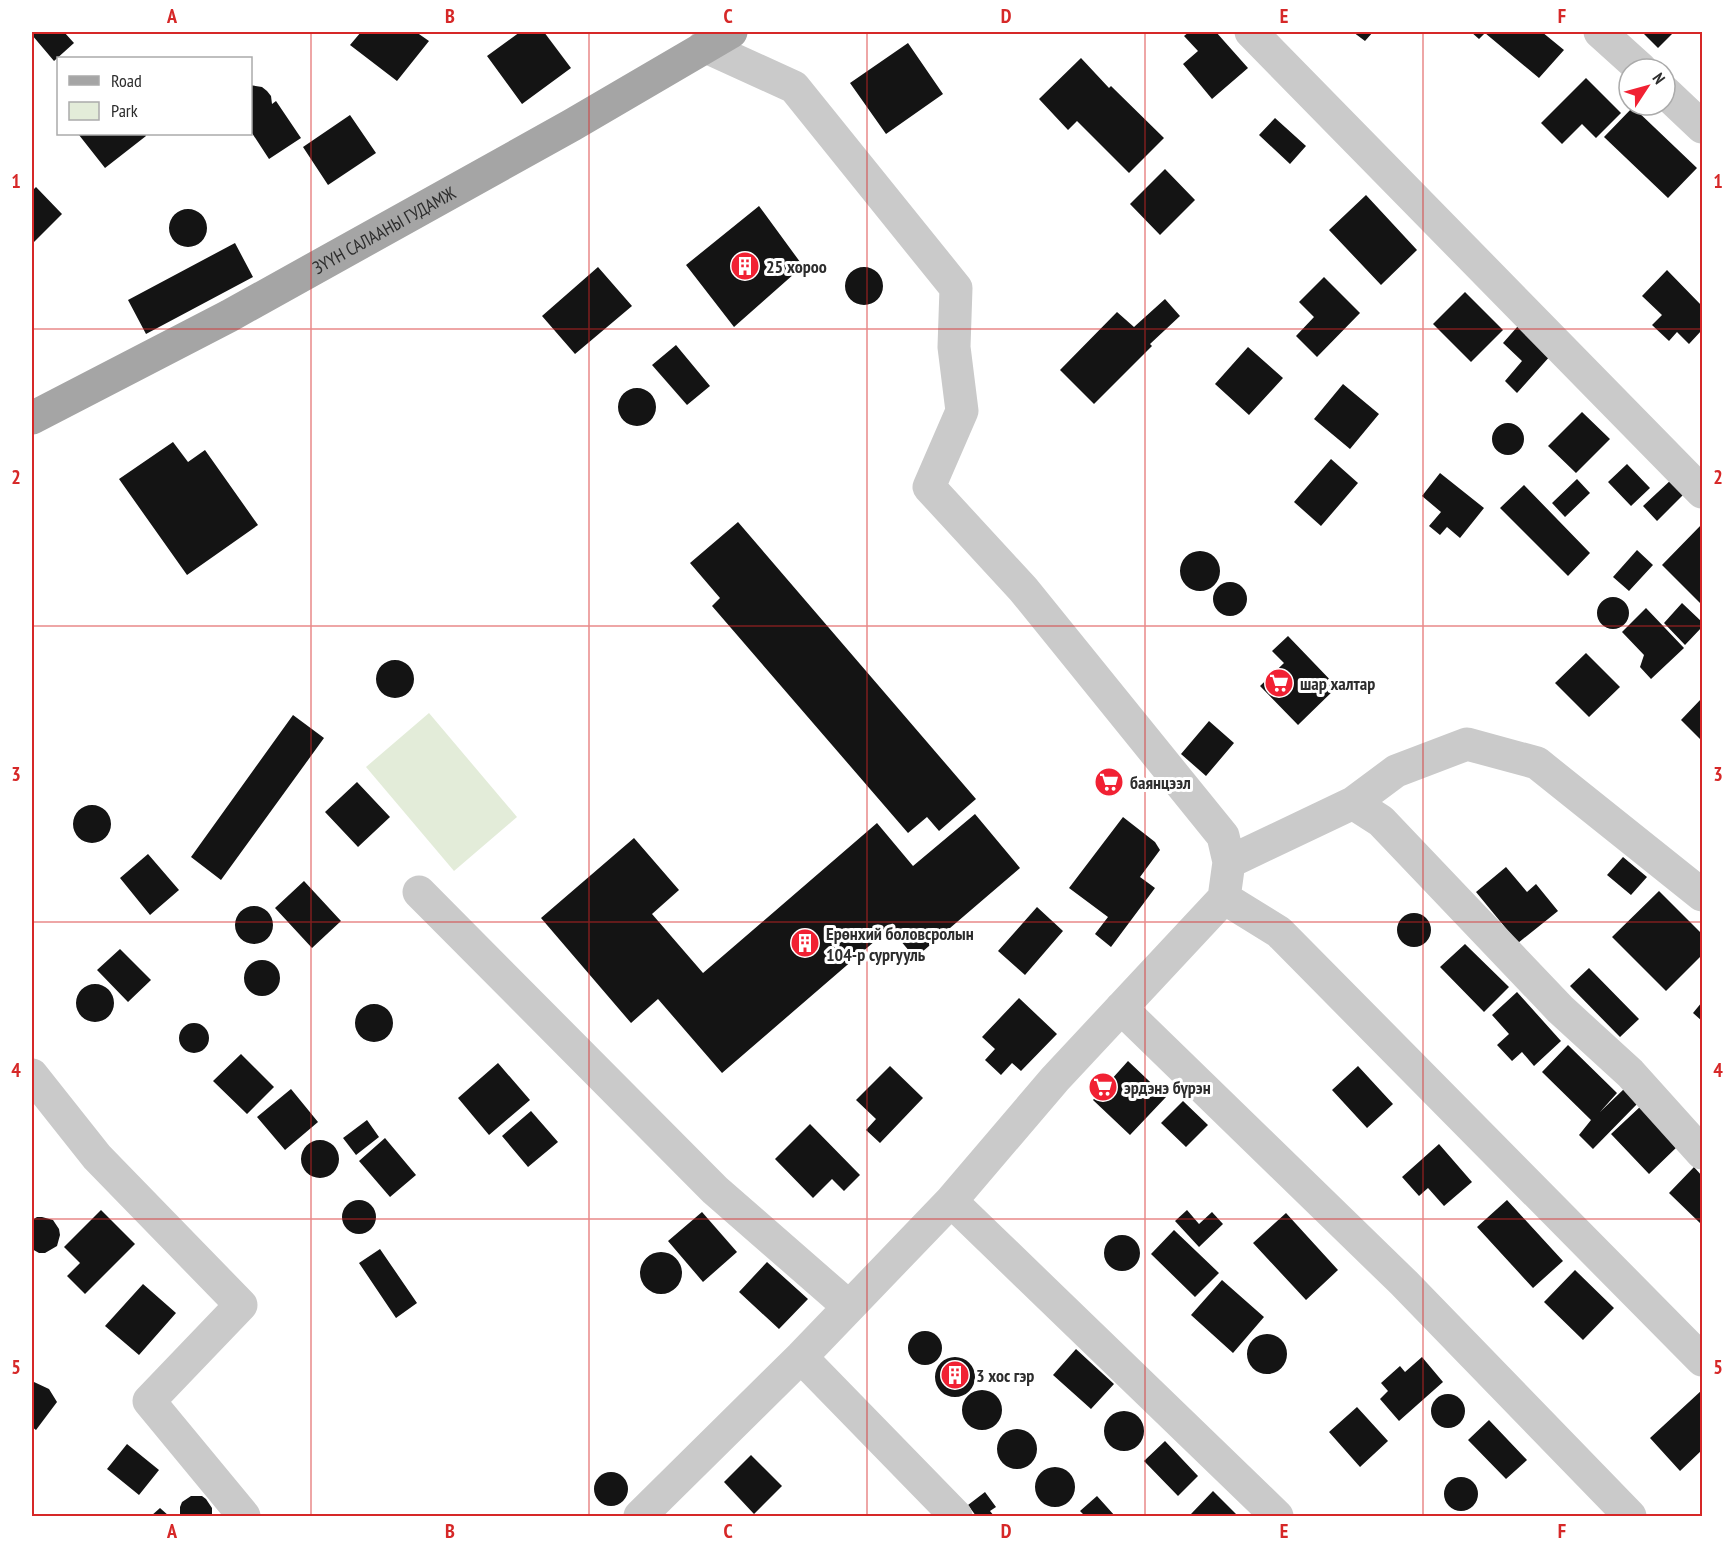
<svg xmlns="http://www.w3.org/2000/svg" width="1734" height="1548" font-family="'PT Sans Narrow',sans-serif">
	<style>
		.green { fill: #e3ecd9 }
		.building { fill: #141414 }
		.lines { fill: none; stroke-linecap: round; stroke-linejoin: round }
		.minor { stroke: #cacaca; stroke-width: 33 }
		.major { stroke: #a5a5a5; stroke-width: 33 }
		.grid { fill: none; stroke: #d62828; stroke-width: 1.5; stroke-opacity: 0.55 }
		.labels { text-anchor: middle; dominant-baseline: central; stroke-width: 6; stroke-linejoin: round; paint-order: stroke }
		.street-label { font-size: 18px; fill: #2d2d2d; stroke: #fff }
		.poi-label { font-size: 18px; font-weight: bold; fill: #2d2d2d; stroke: #fff; text-anchor: start }
		.neatline { fill: none; stroke: #d62828; stroke-width: 2 }
		.grid-label { font-size: 20px; text-anchor: middle; font-weight: bold; fill: #d62828 }
	</style>
	<rect width="100%" height="100%" fill="#fff"/>
	<path class="green" d="M429 713 517 817 454 871 366 767Z"/>
	<path class="building" d="M32 32H64L74 43 54 61 32 35Z
		M361 32H416L429 41 397 81 350 45Z
		M520 32H544L571 68 522 104 487 56Z
		M1189 32H1216L1248 68 1212 99 1183 64 1198 51 1184 36Z
		M1353 32H1373L1365 41Z
		M1471 32H1542L1564 50 1539 78 1485 33 1479 39Z
		M1642 32H1674L1658 48Z
		M908 43 943 94 886 134 850 83Z
		M1081 58 1109 88 1111 86 1164 138 1129 173 1077 121 1068 130 1039 99Z
		M1586 78 1621 113 1596 138 1582 124 1562 144 1541 123Z
		M250 85 262 87 267 91 271 96 272 104 276 101 301 138 269 159 250 130Z
		M1633 107 1697 168 1668 198 1604 137Z
		M350 115 376 153 328 185 303 147Z
		M1275 118 1306 146 1290 164 1259 135Z
		M81 134H145L146 136 105 168 79 135Z
		M1165 169 1195 200 1160 235 1130 204Z
		M36 187 62 214 32 244V191Z
		M1366 195 1417 250 1381 285 1329 230Z
		M759 206 803 266 734 327 686 265Z
		M169 228a19 19 0 1 1 38 0a19 19 0 1 1-38 0Z
		M235 243 253 277 146 334 128 300Z
		M845 286a19 19 0 1 1 38 0a19 19 0 1 1-38 0Z
		M598 267 632 306 575 354 542 316Z
		M1667 270 1702 306V330L1689 344 1677 332 1669 341 1652 325 1662 315 1642 296Z
		M1324 277 1360 313 1317 357 1296 336 1314 317 1299 302Z
		M1465 292 1503 330 1471 362 1433 324Z
		M1165 299 1180 316 1150 344 1152 346 1094 404 1060 370 1117 312 1134 327Z
		M1518 326 1551 355 1517 393 1505 381 1522 361 1503 343Z
		M676 345 710 386 687 405 652 365Z
		M1248 347 1283 378 1249 415 1215 384Z
		M1343 384 1379 414 1350 449 1314 419Z
		M618 407a19 19 0 1 1 38 0a19 19 0 1 1-38 0Z
		M1582 412 1610 439 1576 473 1548 446Z
		M1492 439a16 16 0 1 1 32 0a16 16 0 1 1-32 0Z
		M173 442 188 462 205 450 258 525 187 575 119 479Z
		M1331 459 1358 483 1321 526 1294 502Z
		M1627 464 1650 488 1631 506 1608 482Z
		M1440 473 1484 508 1460 538 1447 527 1440 535 1429 526 1441 512 1422 496Z
		M1577 479 1590 493 1565 517 1552 503Z
		M1672 479 1686 492 1657 521 1643 506Z
		M1524 485 1590 553 1568 576 1500 508Z
		M738 522 976 799 939 831 927 817 908 833 712 606 720 598 690 563Z
		M1702 524V605L1662 565Z
		M1637 550 1653 565 1629 591 1613 577Z
		M1180 571a20 20 0 1 1 40 0a20 20 0 1 1-40 0Z
		M1213 599a17 17 0 1 1 34 0a17 17 0 1 1-34 0Z
		M1597 613a16 16 0 1 1 32 0a16 16 0 1 1-32 0Z
		M1682 603 1702 622V627L1685 645 1664 623Z
		M1646 608 1684 648 1651 679 1640 667 1644 655 1622 632Z
		M1288 636 1337 687 1298 725 1260 686 1284 663 1272 651Z
		M1586 653 1620 687 1589 717 1555 683Z
		M376 679a19 19 0 1 1 38 0a19 19 0 1 1-38 0Z
		M1702 698V741L1681 720Z
		M293 715 324 738 221 880 191 857Z
		M1209 721 1234 743 1206 776 1181 754Z
		M357 782 390 817 358 847 325 812Z
		M73 824a19 19 0 1 1 38 0a19 19 0 1 1-38 0Z
		M975 814 1020 868 915 958 890 928 722 1073 658 999 631 1023 541 918 634 838 679 890 652 914 703 973 877 823 913 866Z
		M1123 817 1155 842 1160 850 1140 877 1155 888 1111 947 1095 934 1108 917 1069 888Z
		M148 854 179 890 150 915 120 878Z
		M1623 857 1647 877 1631 895 1607 875Z
		M1506 867 1527 892 1536 884 1558 911 1518 943 1476 892Z
		M304 881 341 921 312 948 275 908Z
		M1659 891 1702 934V955L1666 991 1612 937Z
		M235 925a19 19 0 1 1 38 0a19 19 0 1 1-38 0Z
		M1037 907 1063 931 1025 975 998 951Z
		M1397 930a17 17 0 1 1 34 0a17 17 0 1 1-34 0Z
		M1465 944 1509 987 1484 1012 1440 967Z
		M120 949 151 980 128 1002 97 970Z
		M244 978a18 18 0 1 1 36 0a18 18 0 1 1-36 0Z
		M1589 968 1639 1019 1620 1037 1570 986Z
		M76 1003a19 19 0 1 1 38 0a19 19 0 1 1-38 0Z
		M1517 992 1561 1041 1534 1066 1522 1052 1512 1061 1497 1045 1509 1034 1492 1015Z
		M1019 998 1057 1034 1021 1071 1012 1063 1001 1075 985 1060 995 1049 982 1037Z
		M1702 1002V1021L1693 1013Z
		M355 1023a19 19 0 1 1 38 0a19 19 0 1 1-38 0Z
		M179 1038a15 15 0 1 1 30 0a15 15 0 1 1-30 0Z
		M1568 1045 1617 1093 1600 1112 1624 1089 1638 1103 1593 1149 1579 1135 1591 1120 1542 1072Z
		M241 1054 274 1087 247 1114 213 1081Z
		M1128 1061 1166 1097 1130 1135 1093 1100Z
		M498 1063 530 1100 489 1135 458 1098Z
		M890 1066 923 1098 880 1143 866 1130 876 1119 856 1100Z
		M1358 1066 1393 1104 1367 1128 1332 1090Z
		M291 1089 318 1122 285 1150 257 1117Z
		M1183 1101 1208 1125 1186 1147 1161 1123Z
		M1642 1105 1679 1145 1649 1174 1611 1134Z
		M531 1111 558 1142 528 1167 502 1136Z
		M367 1120 379 1137 356 1155 343 1138Z
		M810 1124 860 1175 844 1191 832 1179 813 1198 775 1159Z
		M385 1138 416 1175 390 1197 359 1161Z
		M301 1159a19 19 0 1 1 38 0a19 19 0 1 1-38 0Z
		M1439 1144 1472 1182 1444 1206 1428 1188 1419 1196 1402 1177Z
		M1694 1167 1702 1176V1225L1669 1193Z
		M342 1217a17 17 0 1 1 34 0a17 17 0 1 1-34 0Z
		M1507 1200 1563 1261 1533 1288 1477 1227Z
		M101 1210 135 1244 85 1294 67 1276 80 1263 64 1247Z
		M1187 1210 1199 1224 1212 1212 1223 1224 1199 1247 1175 1221Z
		M702 1212 737 1252 703 1282 668 1241Z
		M1286 1213 1338 1270 1306 1300 1253 1243Z
		M37 1217H42L53 1220 59 1229 60 1235 57 1246 45 1253H39L32 1249V1220Z
		M1174 1230 1219 1273 1195 1297 1151 1254Z
		M1104 1253a18 18 0 1 1 36 0a18 18 0 1 1-36 0Z
		M380 1249 417 1303 396 1318 359 1263Z
		M640 1273a21 21 0 1 1 42 0a21 21 0 1 1-42 0Z
		M767 1262 808 1299 779 1329 739 1292Z
		M1575 1270 1614 1308 1583 1340 1544 1302Z
		M1222 1280 1264 1317 1233 1353 1191 1315Z
		M143 1284 176 1313 139 1355 105 1326Z
		M908 1348a17 17 0 1 1 34 0a17 17 0 1 1-34 0Z
		M1247 1354a20 20 0 1 1 40 0a20 20 0 1 1-40 0Z
		M1076 1349 1114 1384 1091 1409 1053 1375Z
		M935 1377a20 20 0 1 1 40 0a20 20 0 1 1-40 0Z
		M1422 1357 1443 1382 1399 1421 1380 1399 1388 1391 1381 1383 1400 1366 1405 1372Z
		M34 1382 49 1389 57 1402 36 1430 32 1427V1386Z
		M962 1410a20 20 0 1 1 40 0a20 20 0 1 1-40 0Z
		M1702 1390V1450L1680 1471 1650 1438Z
		M1431 1411a17 17 0 1 1 34 0a17 17 0 1 1-34 0Z
		M1357 1407 1388 1441 1360 1467 1329 1432Z
		M1104 1431a20 20 0 1 1 40 0a20 20 0 1 1-40 0Z
		M1489 1420 1527 1460 1506 1479 1468 1440Z
		M997 1449a20 20 0 1 1 40 0a20 20 0 1 1-40 0Z
		M1165 1441 1198 1476 1178 1496 1144 1461Z
		M127 1444 159 1470 139 1495 107 1469Z
		M751 1455 782 1486 754 1514 724 1482Z
		M1035 1487a20 20 0 1 1 40 0a20 20 0 1 1-40 0Z
		M594 1489a17 17 0 1 1 34 0a17 17 0 1 1-34 0Z
		M1444 1494a17 17 0 1 1 34 0a17 17 0 1 1-34 0Z
		M1213 1491 1238 1516H1193L1191 1514Z
		M985 1492 996 1507 990 1511 994 1516H976L968 1505Z
		M191 1496H202L206 1499 212 1508V1516H180V1507L182 1502Z
		M1097 1496 1115 1516H1085L1080 1511Z
		M160 1508 169 1516H151Z"/>
	<g class="lines">
		<path class="minor" d="M1251 32 1702 492
			M1600 32 1641 69
			M1665 92 1702 127
			M1353 803 1381 821 1560 1009 1630 1073 1702 1153
			M1229 862 1353 803 1396 771 1467 744 1537 763 1702 895
			M419 892 715 1190 848 1306
			M1224 898 1279 932 1702 1360
			M1121 1008 1404 1283 1630 1516
			M32 1075 97 1157 241 1305 149 1401 244 1516
			M951 1201 1277 1516
			M801 1357 956 1516
			M640 1516 801 1357 951 1201 1055 1079 1224 898 1229 862 1223 836 1023 589 929 487 962 411 954 347 956 288 794 87 704 46"/>
		<path class="major" id="s1" d="M32 418 229 316 572 125 731 32"/>
	</g>
	<path class="grid" d="M311 32V1516M589 32V1516M867 32V1516M1145 32V1516M1423 32V1516M32 329H1702M32 626H1702M32 922H1702M32 1219H1702"/>
	<defs>
		<g id="building-disc" transform="scale(1.5)"><circle r="9.5" fill="#f12133" stroke="#fff"/><path d="M-4-6H4V6H1V3H-1V6H-4ZM-2.5-4.3h1.7v1.8h-1.7ZM.8-4.3h1.7v1.8H.8ZM-2.5-1h1.7V.8h-1.7ZM.8-1h1.7V.8H.8Z" fill="#fff"/></g>
		<g id="supermarket-disc" transform="scale(1.5)"><circle r="9.5" fill="#f12133" stroke="#fff"/><path d="M-6-5.5h2.5l.6 2H6L4.5 2H-2.5L-4.4-4H-6ZM-1.5 3.2a1.3 1.3 0 1 0 .1 0ZM3 3.2a1.3 1.3 0 1 0 .1 0Z" fill="#fff"/></g>
	</defs>
	<g fill-rule="evenodd">
		<use href="#building-disc" x="745" y="266"/>
		<use href="#supermarket-disc" x="1279" y="683"/>
		<use href="#supermarket-disc" x="1109" y="782"/>
		<use href="#building-disc" x="805" y="943"/>
		<use href="#supermarket-disc" x="1103" y="1087"/>
		<use href="#building-disc" x="955" y="1375"/>
	</g>
	<g class="labels">
		<g class="street-label">
			<text stroke="none"><textPath href="#s1" startOffset="399">ЗҮҮН САЛААНЫ ГУДАМЖ</textPath></text>
		</g>
		<g class="poi-label">
			<text x="766" y="266">25 хороо</text>
			<text x="1300" y="683">шар халтар</text>
			<text x="1130" y="782">баянцээл</text>
			<text x="826" y="933">Ерөнхий боловсролын<tspan x="826" dy="21">104-р сургууль</tspan></text>
			<text x="1124" y="1087">эрдэнэ бүрэн</text>
			<text x="976" y="1375">3 хос гэр</text>
		</g>
	</g>
	<rect width="1734" height="1548" fill="none" stroke="#ffffff" stroke-width="66"/>
	<rect x="57" y="57" width="195" height="78" fill="#ffffff" stroke="#ababab" stroke-width="1.5"/>
	<rect x="69" y="76" width="30" height="9" fill="#a5a5a5" stroke="#ababab" stroke-width="1.5"/>
	<text x="111" y="87" font-size="18" fill="#2d2d2d">Road</text>
	<rect x="69" y="102" width="30" height="18" fill="#e3ecd9" stroke="#ababab" stroke-width="1.5"/>
	<text x="111" y="117" font-size="18" fill="#2d2d2d">Park</text>
	<g transform="translate(1647 87) rotate(54)"><circle r="28" fill="#ffffff" stroke="#ababab" stroke-width="1.5"/>
	<path d="M0-4.5L10 22L0 15L-10 22Z" fill="#f12133"/>
	<text y="-9" font-size="16" font-weight="bold" text-anchor="middle" fill="#2d2d2d">N</text>
	</g>
	<rect x="33" y="33" width="1668" height="1482" class="neatline"/>
	<g class="grid-label">
		<text x="172" y="23">A</text>
		<text x="450" y="23">B</text>
		<text x="728" y="23">C</text>
		<text x="1006" y="23">D</text>
		<text x="1284" y="23">E</text>
		<text x="1562" y="23">F</text>
		<text x="16" y="188">1</text>
		<text x="1718" y="188">1</text>
		<text x="16" y="484">2</text>
		<text x="1718" y="484">2</text>
		<text x="16" y="781">3</text>
		<text x="1718" y="781">3</text>
		<text x="16" y="1077">4</text>
		<text x="1718" y="1077">4</text>
		<text x="16" y="1374">5</text>
		<text x="1718" y="1374">5</text>
		<text x="172" y="1538">A</text>
		<text x="450" y="1538">B</text>
		<text x="728" y="1538">C</text>
		<text x="1006" y="1538">D</text>
		<text x="1284" y="1538">E</text>
		<text x="1562" y="1538">F</text>
	</g>
</svg>
